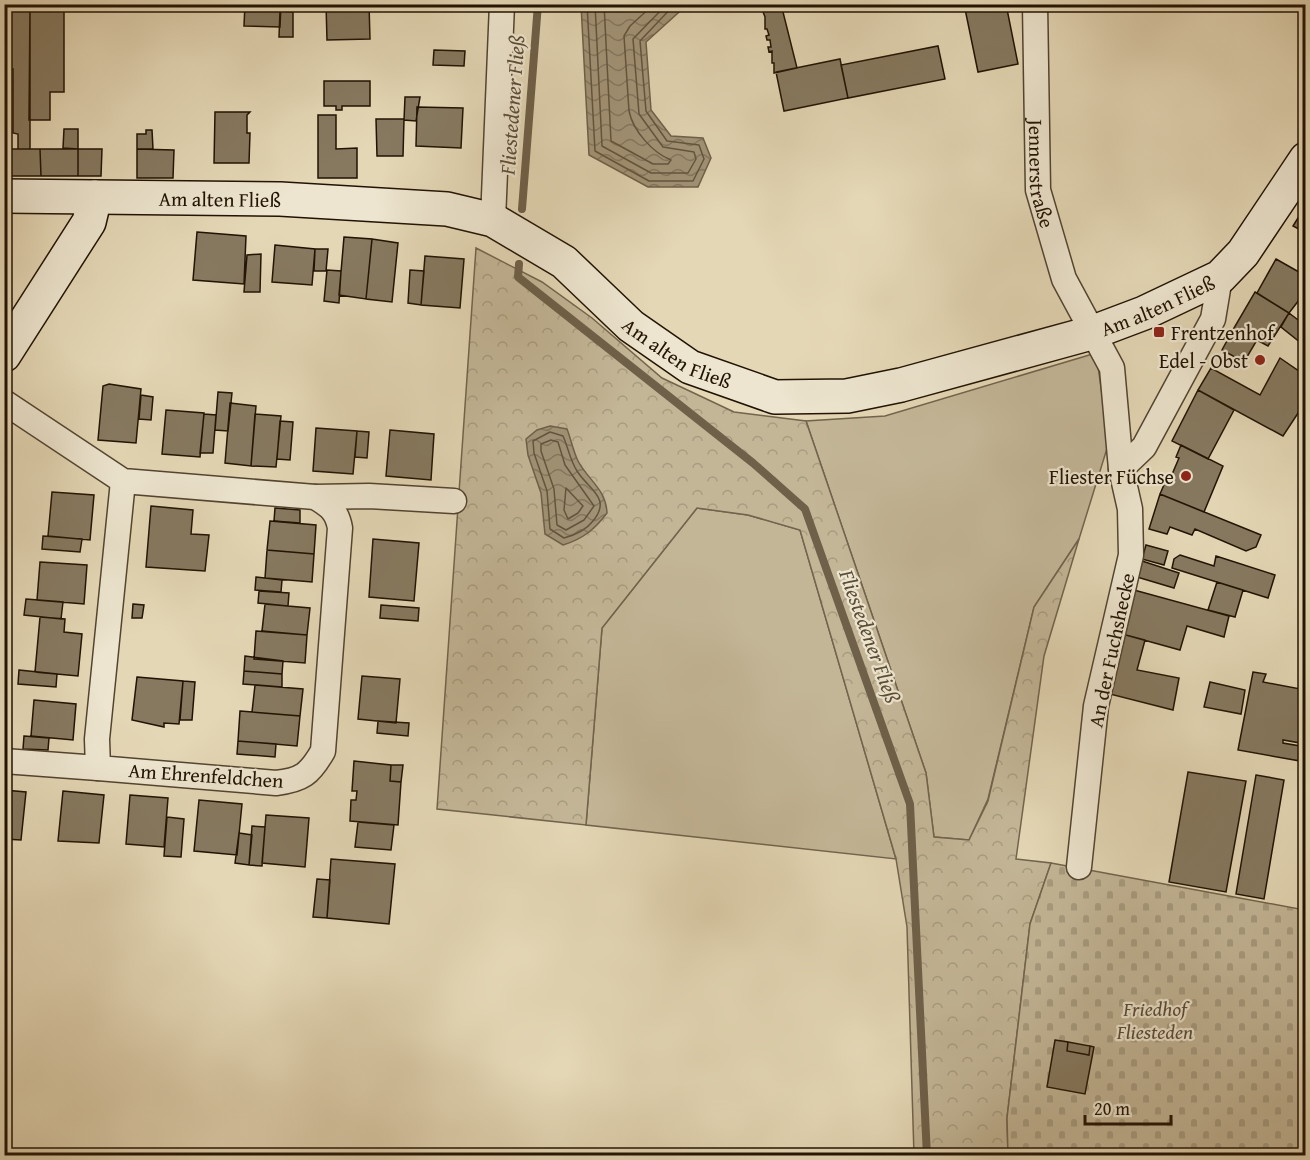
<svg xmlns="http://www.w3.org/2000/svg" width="1310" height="1160" font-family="'Gentium Book Plus',serif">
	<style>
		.green { fill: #c3b697; stroke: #72644d; stroke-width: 1.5 }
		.forest { fill: url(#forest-crowns); stroke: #72644d; stroke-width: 1.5 }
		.cemetery { fill: url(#cemetery-stones); stroke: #72644d; stroke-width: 1.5 }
		.water { fill: url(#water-waves); stroke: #6e6049; stroke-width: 1.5 }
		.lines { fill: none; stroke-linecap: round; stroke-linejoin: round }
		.shore { stroke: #62543e; stroke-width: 1.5 }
		.stream { stroke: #6e6049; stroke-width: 8 }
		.building { fill: #867960; stroke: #211303; stroke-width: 1.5 }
		.street-casing { stroke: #524430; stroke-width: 27 }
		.secondary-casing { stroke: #211303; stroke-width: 36 }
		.street { stroke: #ede5cf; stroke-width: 24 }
		.secondary { stroke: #ede5cf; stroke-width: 33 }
		.poi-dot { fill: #8f2418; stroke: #ede5cf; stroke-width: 2 }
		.labels { text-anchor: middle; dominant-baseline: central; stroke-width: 4.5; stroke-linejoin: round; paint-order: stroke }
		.street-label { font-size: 20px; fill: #211303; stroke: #ede5cf }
		.poi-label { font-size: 20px; fill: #211303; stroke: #ede5cf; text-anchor: end }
		.park-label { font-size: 20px; font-style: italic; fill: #5a4c37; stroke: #ede5cf }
		.water-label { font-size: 21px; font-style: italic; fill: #5b4d38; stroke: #ede5cf }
	</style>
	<defs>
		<pattern id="forest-crowns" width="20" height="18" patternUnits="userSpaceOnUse" patternTransform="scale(1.5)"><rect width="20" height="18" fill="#c3b697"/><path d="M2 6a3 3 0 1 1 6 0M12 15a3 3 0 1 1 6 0" fill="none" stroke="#a79c80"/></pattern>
		<pattern id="cemetery-stones" width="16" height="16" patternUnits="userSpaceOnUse" patternTransform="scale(1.5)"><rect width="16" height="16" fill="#c3b697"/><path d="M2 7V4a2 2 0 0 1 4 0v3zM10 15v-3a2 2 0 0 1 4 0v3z" fill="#a79c80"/></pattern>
		<pattern id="water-waves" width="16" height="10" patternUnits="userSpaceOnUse" patternTransform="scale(1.5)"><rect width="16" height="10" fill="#a29478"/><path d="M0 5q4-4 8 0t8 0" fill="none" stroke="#847860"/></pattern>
	</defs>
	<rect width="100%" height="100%" fill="#e4d7b5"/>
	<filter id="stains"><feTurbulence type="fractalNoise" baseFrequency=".00333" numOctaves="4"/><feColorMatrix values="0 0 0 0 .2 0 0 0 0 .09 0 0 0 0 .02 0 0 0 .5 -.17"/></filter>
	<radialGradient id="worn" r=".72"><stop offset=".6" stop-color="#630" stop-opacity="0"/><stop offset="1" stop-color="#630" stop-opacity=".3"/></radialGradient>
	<path class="green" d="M1096 353 1109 442 1079 539 1034 607 988 799 969 840 934 837 926 773 806 421 885 416Z
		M697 508 748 515 800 530 896 859 586 825 602 628Z"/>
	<path class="forest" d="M476 248 542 282 592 318 662 378 734 412 806 421 926 773 934 837 969 840 988 801 1034 607 1079 539 1044 656 1016 859 1051 863 1030 924 1007 1118 1008 1155H914L907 927 896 859 800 530 748 515 697 508 602 628 586 825 437 809Z"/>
	<path class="cemetery" d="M1051 863 1305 910V1155L1008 1156 1007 1118 1030 924Z"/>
	<path class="water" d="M581 5H681L679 12 646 42 651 110 671 136 703 138 711 158 698 187H648L589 155Z
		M550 426 567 429C571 439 573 451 578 461 588 480 606 489 607 513 595 529 583 539 563 545L545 534 541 493 528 455 526 439 537 430Z"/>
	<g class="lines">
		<path class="shore" d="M587 4 595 151 649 181H693L704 159 699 145 667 141 646 111 640 41 675 4
			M595 4 602 146 651 173H688L696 159 694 152 663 147 639 114 633 39 667 4
			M604 4 611 141 653 164H668L671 160C653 153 633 131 629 111L624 36 630 26 654 4
			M550 432 563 436C568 447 570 460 577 471 589 490 612 498 593 521 586 530 575 535 564 538L550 529 547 491 534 453 533 441Z
			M551 440 558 442 565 465 594 506 584 520 566 530 557 525 554 489 541 451V444Z
			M566 488 583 506 578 513 568 519 564 510Z"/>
		<path class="stream" d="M522 209 538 4
			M519 264 518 277 753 463 805 509 910 804 927 1156"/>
	</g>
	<path class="building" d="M4 4H30V149H18V134L13 133V69H4Z
		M30 4H64V92H50V120H29Z
		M245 4H281L280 27 244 26Z
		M326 4H369L370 39 327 40Z
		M760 4H781L797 68 774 73V63H772V51L769 52 768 47H771L770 40H767L766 36 769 35 767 29H765V17Z
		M964 4H1006L1018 64 978 72Z
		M280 11 293 12V37H279Z
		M938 46 945 79 848 98 841 65Z
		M434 50 465 51 464 66 433 65Z
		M840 59 848 98 784 111 776 72Z
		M324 81H370V106H342V110H336V106H324Z
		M405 97H420L416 121 404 120Z
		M417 107 463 108 461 148 416 146Z
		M215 112H250L247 115V133H250L249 163H214Z
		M318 115H336V149L357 148V178H318Z
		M376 119H404L403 156H377Z
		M64 129H78V149L63 148Z
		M146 130H152L153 149H137V134H146Z
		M4 149H40L41 176H4Z
		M40 149H78V176H41Z
		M78 149H102L101 176H78Z
		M137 149 174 150 173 178H137Z
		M1306 205V233L1293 226Z
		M197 232 246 236 244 284 193 280Z
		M344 237 372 239 366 299 339 295Z
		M372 239 398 243 392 302 366 299Z
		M275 245 315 249 312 285 272 282Z
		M315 249H328L326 271H314Z
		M261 254 260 292H244L247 255Z
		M425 256 464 259 460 308 421 305Z
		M1276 259 1306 276V291L1289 313 1257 293Z
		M327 270 341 271 339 303 324 301Z
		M410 270 424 271 421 305 408 303Z
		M1255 292 1289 313 1268 346 1234 328Z
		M1289 313 1306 326V347L1281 327Z
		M1234 328 1257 340 1244 362 1222 350Z
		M1280 358 1306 376V401L1283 436 1198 390 1211 368 1260 395Z
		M109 384 141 389 136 443 98 440 103 386Z
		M1198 390 1234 410 1208 459 1172 441Z
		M218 392 232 393 228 431 215 430Z
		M141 395 153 397 151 420 139 419Z
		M230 403 256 406 251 466 225 463Z
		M166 410 204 413 200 457 162 454Z
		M204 414 216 415 213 453H200Z
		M255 414 281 416 276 467 251 466Z
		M280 421 293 422 290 460 277 459Z
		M316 428 357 431 353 474 313 471Z
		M390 430 434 434 431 480 386 476Z
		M357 431 369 432 367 458 355 457Z
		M1181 445 1223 466 1204 512 1160 494 1167 478 1170 479 1179 458 1176 457Z
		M52 492 94 495 90 540 48 536Z
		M1160 494 1261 535 1256 547 1246 551 1195 529 1192 535 1170 527 1167 534 1149 529Z
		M151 506 193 510 191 534 209 535 205 571 146 567Z
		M275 508 300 510V523L274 521Z
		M270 521 316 525 314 554 267 550Z
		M43 536 82 539 80 552 42 549Z
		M373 539 419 543 414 601 369 597Z
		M1146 545 1168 551 1164 565 1142 559Z
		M267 550 314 554 312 582 265 578Z
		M1180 555 1214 566 1216 556 1275 575 1268 598 1172 568 1174 559Z
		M1142 561 1179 573 1174 588 1137 577Z
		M40 562 87 565 84 604 37 600Z
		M256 577 282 580 281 592 255 590Z
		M1217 582 1243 590 1235 617 1208 610Z
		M1134 590 1229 616 1224 637 1187 626 1180 650 1122 634Z
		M259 591 289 593 288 606 258 603Z
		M26 599 63 602 61 619 24 615Z
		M133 604 144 605 142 618H132Z
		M265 604 310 608 307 635 262 631Z
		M381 605 419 608 418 621 380 618Z
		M40 617 65 619 64 632 82 634 78 676 35 672Z
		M256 631 307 635 305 663 254 659Z
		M1122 634 1145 640 1137 670 1179 678 1173 710 1106 693Z
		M245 656 283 661 282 674 244 671Z
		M19 670 57 674 56 687 18 684Z
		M244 671 282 674V687L243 684Z
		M1253 672 1266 674 1263 682 1306 690V744L1283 740V743L1306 747V762L1238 750Z
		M362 676 400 679 396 723 358 719Z
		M137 677 183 681 179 724 164 723V727L132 720Z
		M183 681 195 682 192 720H180Z
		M1210 682 1245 690 1241 714 1204 707Z
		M255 685 303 689 300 716 252 712Z
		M34 700 76 704 73 740 31 736Z
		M240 711 300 716 297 746 238 741Z
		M378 721 409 723 408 736 377 733Z
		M24 736 49 738 48 750 23 749Z
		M238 741 276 744 275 757 237 754Z
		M354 761 391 765 390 781 401 782 398 825 350 821 351 800H356L357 791H352Z
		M391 765H403L401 782 390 781Z
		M1188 772 1246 781 1226 892 1169 882Z
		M1256 775 1284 780 1264 899 1236 894Z
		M4 790 26 792 21 840 4 839Z
		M63 791 104 795 99 843 58 841Z
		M130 795 168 798 164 847 126 844Z
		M199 800 242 804 237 855 194 851Z
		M266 815 309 818 305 867 262 863Z
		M167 817 184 819 181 857 164 856Z
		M358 822 394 825 391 850 355 847Z
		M252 826 265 827 262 866 249 865Z
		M239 833 252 835 249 865 235 863Z
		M331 859 395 864 389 924 327 918Z
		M317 879 330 880 327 918 313 917Z
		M1055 1040 1068 1042 1067 1051 1089 1055 1090 1046 1094 1047 1085 1094 1047 1087Z
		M1068 1042 1090 1046 1089 1055 1067 1051Z"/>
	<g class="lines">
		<g class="street-casing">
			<g id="street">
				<path id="s1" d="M1035 4 1038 190 1064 279 1112 368 1121 469 1130 509 1131 555 1096 706 1079 867"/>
				<path d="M493 220 502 4"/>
				<path d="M4 402 123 481 315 497C330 506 337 511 340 528L323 751C310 774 302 780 276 783L98 768 97 739 123 481"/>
				<path d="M1121 469 1144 447 1213 319 1220 277"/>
				<path d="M315 497 369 496 454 501"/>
				<path d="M4 761 98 768"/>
			</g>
		</g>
		<g class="secondary-casing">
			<g id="secondary">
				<path id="s2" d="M4 196 280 199 447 209 493 220 564 262 631 326 690 367 775 397 847 396 901 385 1091 333 1144 313 1220 277 1243 253 1306 159"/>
				<path d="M4 355 89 222 95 197"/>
			</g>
		</g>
		<use href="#street" class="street"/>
		<use href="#secondary" class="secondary"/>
	</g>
	<g class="poi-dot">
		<rect x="1153" y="326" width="12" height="12" rx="3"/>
		<circle cx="1260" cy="360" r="6"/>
		<circle cx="1186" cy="476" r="6"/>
	</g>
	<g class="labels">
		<g class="street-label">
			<text stroke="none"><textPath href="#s1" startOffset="170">Jennerstraße</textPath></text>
			<text stroke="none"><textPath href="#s2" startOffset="216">Am alten Fließ</textPath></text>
			<text stroke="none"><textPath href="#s2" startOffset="1224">Am alten Fließ</textPath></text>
			<text stroke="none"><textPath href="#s2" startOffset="720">Am alten Fließ</textPath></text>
			<text transform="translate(1111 650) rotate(-78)">An der Fuchshecke</text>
			<text transform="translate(206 775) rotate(4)">Am Ehrenfeldchen</text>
		</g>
		<g class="poi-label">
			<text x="1171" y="332" text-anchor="start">Frentzenhof</text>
			<text x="1248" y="360">Edel - Obst</text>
			<text x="1174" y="476">Fliester Füchse</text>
		</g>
		<g class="park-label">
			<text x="1155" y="1008">Friedhof<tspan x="1155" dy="23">Fliesteden</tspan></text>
		</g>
		<g class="water-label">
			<text transform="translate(512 105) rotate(-86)">Fliestedener Fließ</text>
			<text transform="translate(870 636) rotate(70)">Fliestedener Fließ</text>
		</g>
	</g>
	<rect width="1310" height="1160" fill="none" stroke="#e4d7b5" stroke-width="24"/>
	<rect x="6" y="6" width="1298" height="1148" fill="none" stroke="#211303" stroke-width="3"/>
	<rect x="12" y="12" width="1286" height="1136" fill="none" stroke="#211303" stroke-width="1.5"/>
	<path d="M1085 1115v9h86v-9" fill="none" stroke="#211303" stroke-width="3"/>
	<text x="1094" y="1115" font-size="18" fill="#211303" stroke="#ede5cf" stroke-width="4.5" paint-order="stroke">20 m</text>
	<rect width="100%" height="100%" filter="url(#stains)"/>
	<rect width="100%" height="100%" fill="url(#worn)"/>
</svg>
